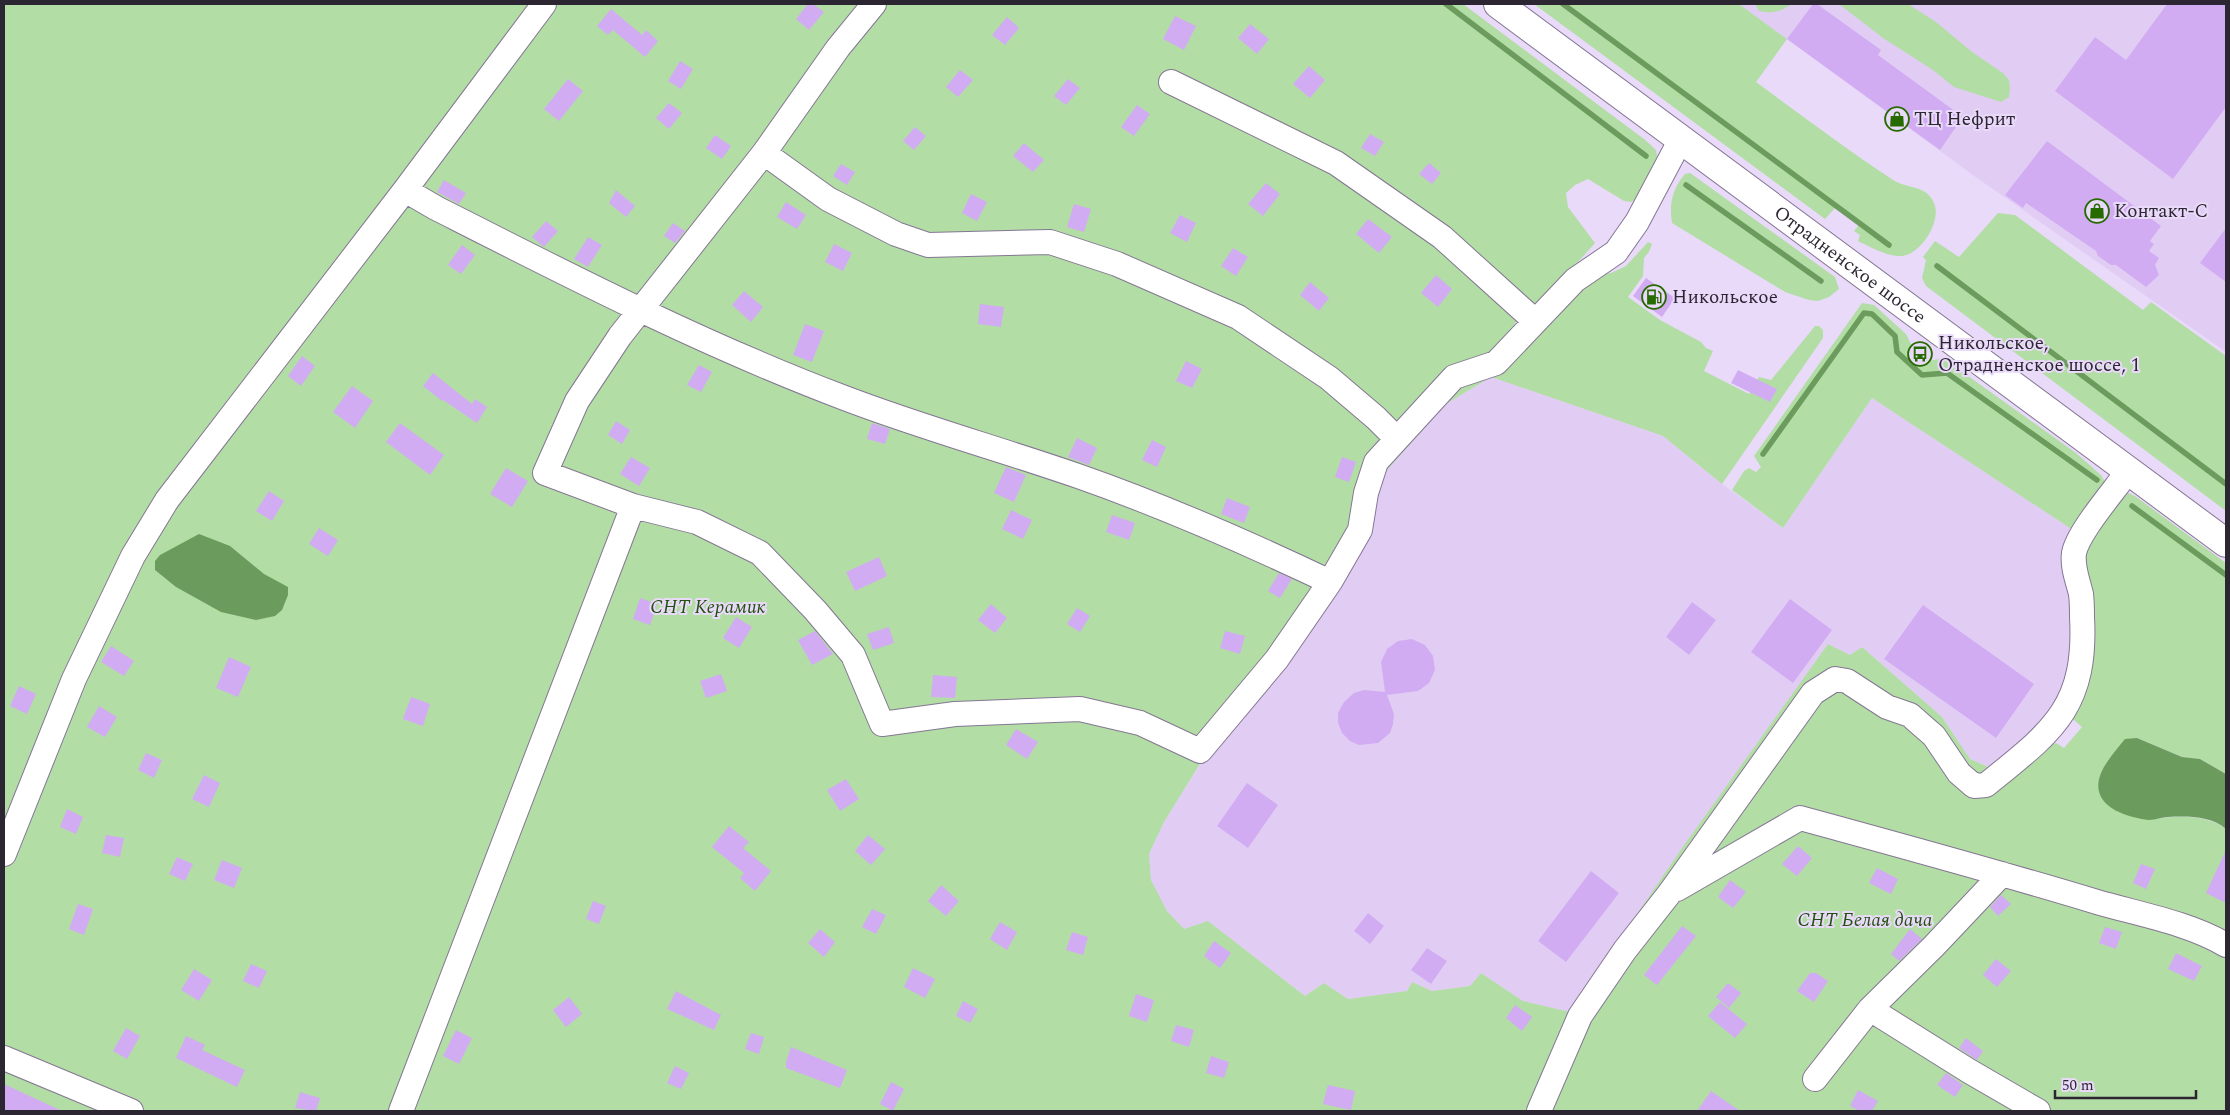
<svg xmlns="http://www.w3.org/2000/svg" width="2230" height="1115" font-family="Spectral,serif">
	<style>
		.built { fill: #e1cdf4 }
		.green { fill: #b2dda5 }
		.water { fill: #6c9c5d }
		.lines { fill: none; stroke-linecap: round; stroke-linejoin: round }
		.stream { stroke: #6c9c5d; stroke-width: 5.5 }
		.building { fill: #d2acf3 }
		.minor-casing { stroke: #857693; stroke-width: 26 }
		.major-casing { stroke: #857693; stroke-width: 30 }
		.minor { stroke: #fff; stroke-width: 24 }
		.major { stroke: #fff; stroke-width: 28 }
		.labels { text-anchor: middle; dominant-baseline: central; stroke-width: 4; stroke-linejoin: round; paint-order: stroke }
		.poi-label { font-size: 19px; fill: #2c2632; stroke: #eadafa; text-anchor: start }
		.street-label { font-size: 19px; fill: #2c2632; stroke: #eadafa }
		.park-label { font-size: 19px; font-style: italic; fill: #22510f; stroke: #eadafa }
	</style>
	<rect width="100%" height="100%" fill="#eadafa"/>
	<path class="built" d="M1739 4H2226V352L1977 178Z
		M1491 377 1663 436 1722 484 1783 528 1872 398 2073 530 2071 676 2059 700 2042 721 1991 768 1970 759 1942 717 1862 647 1850 655 1828 644 1682 848 1570 1012 1523 1001 1481 973 1470 986 1432 991 1412 982 1407 991 1348 999 1324 983 1305 996 1208 921 1184 929 1167 911 1151 880 1149 854 1164 822 1381 477 1446 404Z"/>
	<path class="green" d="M4 4H1463L1644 139 1656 150 1658 160 1643 195 1631 202 1624 201 1588 179 1575 185 1566 193 1568 207 1595 243 1543 301 1518 317 1492 376 1554 321 1558 316V308L1597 274 1611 273 1626 266 1648 242 1652 244 1649 252 1644 258 1643 276 1628 297 1660 320 1701 342 1706 348 1713 351 1704 371 1749 394 1759 377 1771 380 1815 326H1819L1823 330V338L1722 484 1663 436 1491 377 1446 404 1381 477 1374 516 1203 759 1164 822 1149 854 1151 880 1167 911 1184 929 1208 921 1305 996 1324 983 1348 999 1407 991 1412 982 1432 991 1470 986 1481 973 1523 1001 1570 1012 1682 848 1828 644 1850 655 1862 647 1942 717 1970 759 1991 768 2038 751 2056 743 2064 748 2082 727 2068 715 2083 556 2088 537 2126 492 2135 496 2226 563V774L2200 759 2182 757 2137 738 2158 819C2177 814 2211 816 2226 829V1111H4Z
		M1534 4H1739L1787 39 1756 82C1801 115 1846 149 1893 180 1907 189 1927 185 1934 203 1942 221 1921 254 1902 256 1887 257 1871 247 1858 241L1860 235 1854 231 1859 225 1835 208 1825 219Z
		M1755 4H1791C1782 12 1771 14 1759 11Z
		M1839 4H1908L1936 22 1972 52 2003 73 2009 80 2010 89 2009 97 2001 102 1954 87 1933 70 1883 38Z
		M1690 173 1835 277 1839 289 1829 297 1818 301 1809 300 1785 292 1672 223C1669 204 1672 189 1685 174Z
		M1998 213 2015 215 2143 310 2151 302 2226 356V511L1926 286 1922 278 1926 260 1923 257 1935 241 1959 257Z
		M1862 303 1874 305 1906 334 1912 346 1909 352C1924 363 1926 362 1943 358L2076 453 2101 475 2105 482 2073 530 1872 398 1783 528 1732 490 1744 471 1749 468 1756 472 1761 467 1754 456Z"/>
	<path class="water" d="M199 534 230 546 264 574 288 587V595L282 610 275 616 256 620 221 612 176 587 155 570V561L160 555Z
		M2137 738 2182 757 2200 759 2226 774V829C2212 816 2187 816 2168 817 2162 817 2156 820 2149 820 2124 817 2088 805 2101 773 2106 761 2117 749 2125 739Z"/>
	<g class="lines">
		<path class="stream" d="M1446 4 1646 156
			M1563 4 1889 245
			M1686 185 1821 281
			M1937 266 2226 484
			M1763 454 1864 313 1872 314 1895 336 1897 352 1922 375 1947 373 2097 480
			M2132 506 2226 575"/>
	</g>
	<path class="building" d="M808 4H813L824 12 809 30 796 19Z
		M1813 4H1817L1881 50 1878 55 1963 117 1940 150 1787 39Z
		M2167 4H2226V107L2173 179 2055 91 2095 37 2126 60Z
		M611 9 642 35 646 30 658 41 645 57 613 30 608 35 597 26Z
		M1175 16 1196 26 1184 50 1163 39Z
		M1007 17 1019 28 1005 45 992 35Z
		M1250 24 1269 39 1257 54 1238 38Z
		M680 61 693 69 681 89 668 81Z
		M1309 66 1325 80 1310 98 1293 84Z
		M960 70 973 80 958 97 946 87Z
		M568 79 583 91 559 121 544 109Z
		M1068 79 1080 88 1066 105 1054 96Z
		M669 103 682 113 669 129 656 118Z
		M1137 105 1150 114 1134 136 1121 127Z
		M915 127 926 136 914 150 903 141Z
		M1370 134 1384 142 1375 156 1361 148Z
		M715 135 731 146 722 159 706 148Z
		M2047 141 2161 226 2150 241 2154 244 2149 251 2159 258 2155 265 2159 275 2146 287 2116 265H2111L2098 256 2096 251 2026 203 2023 208 2005 195Z
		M1024 143 1044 160 1033 172 1013 156Z
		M1429 163 1441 173 1432 184 1419 174Z
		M841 164 855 172 847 185 833 176Z
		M444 180 466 193 459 204 437 192Z
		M1266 183 1280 194 1263 216 1248 204Z
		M616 190 635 206 626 217 609 203Z
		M971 194 987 202 977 221 962 213Z
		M786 202 806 215 797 229 777 217Z
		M1074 204 1091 209 1084 232 1067 227Z
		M1180 215 1196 223 1187 242 1170 233Z
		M1368 219 1392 237 1379 253 1356 234Z
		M546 221 558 231 544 247 532 237Z
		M673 223 685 231 675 243 664 236Z
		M2226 228V282L2200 263Z
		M588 237 602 245 588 267 574 259Z
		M834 244 852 253 843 271 825 262Z
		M462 245 475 255 461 274 448 265Z
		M1233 248 1248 257 1236 276 1221 266Z
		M1436 275 1452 289 1438 307 1421 293Z
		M1646 278 1675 298 1662 317 1633 296Z
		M1310 282 1329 298 1319 311 1300 295Z
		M744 291 763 307 751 322 732 305Z
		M980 304 1004 307 1001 327 978 324Z
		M805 324 824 331 812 362 793 355Z
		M302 356 315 366 301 386 288 376Z
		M1186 361 1202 369 1192 388 1176 381Z
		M699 365 712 372 701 392 687 385Z
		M1738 370 1777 389 1770 402 1731 383Z
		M433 373 472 404 475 399 487 407 477 423 443 400 442 401 423 386Z
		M352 386 373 401 355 428 333 412Z
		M616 421 630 430 622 444 608 435Z
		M400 423 444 455 430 475 386 442Z
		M872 423 890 429 885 444 867 439Z
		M1077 438 1097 448 1089 465 1068 457Z
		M1152 440 1166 447 1157 467 1142 460Z
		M631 457 650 468 639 486 620 474Z
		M1342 457 1356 462 1349 482 1335 477Z
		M1006 467 1026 475 1014 502 994 493Z
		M506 468 528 481 512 507 490 494Z
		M269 491 284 501 272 521 256 511Z
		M1227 498 1250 507 1244 523 1221 514Z
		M1011 510 1032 520 1023 539 1002 529Z
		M1112 515 1135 523 1129 540 1106 532Z
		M319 528 338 540 328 556 309 544Z
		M879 557 887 576 855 591 846 572Z
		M1279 573 1292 579 1280 598 1268 591Z
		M640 598 657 604 650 625 633 619Z
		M1790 599 1832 630 1793 683 1751 652Z
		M1692 602 1716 620 1689 655 1666 637Z
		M991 604 1007 618 995 633 978 620Z
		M1923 605 2034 684 1996 738 1884 659Z
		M1077 608 1090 616 1080 632 1067 624Z
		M736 617 752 627 739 648 723 638Z
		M889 627 894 643 873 650 867 634Z
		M815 631 833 654 812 665 798 640Z
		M1225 631 1245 636 1240 654 1220 648Z
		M1412 639 1425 645 1433 656 1435 670 1429 683 1418 691 1387 695 1394 714 1393 724 1390 733 1378 743 1359 745 1350 741 1342 733 1338 723V713L1344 702 1354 693 1364 690 1385 692 1381 662 1387 649 1398 641Z
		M111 646 134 661 124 676 101 662Z
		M229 657 251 667 238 697 216 688Z
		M721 674 727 691 706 698 700 681Z
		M933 675 957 677 955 698 931 697Z
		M19 686 36 694 27 714 10 706Z
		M411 697 430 704 423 726 403 719Z
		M99 706 117 717 105 737 87 727Z
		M1016 729 1038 742 1027 759 1006 745Z
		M146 753 162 760 154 778 138 770Z
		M204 775 220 783 209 807 192 799Z
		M846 779 859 799 840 811 827 790Z
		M1247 783 1278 805 1248 848 1217 826Z
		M67 809 83 817 76 834 60 827Z
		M729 826 749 842 743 848 771 871 755 891 740 878 744 873 712 847Z
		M106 835 124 838 120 857 102 853Z
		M868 835 885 849 871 865 855 851Z
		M1798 846 1812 858 1797 876 1782 864Z
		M2226 850V903L2206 893Z
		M177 857 193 864 185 881 169 874Z
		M222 860 242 868 234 888 214 880Z
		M2141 864 2155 869 2146 889 2133 883Z
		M1877 868 1898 879 1891 894 1869 883Z
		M1591 871 1619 893 1566 962 1538 941Z
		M1730 880 1746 892 1733 908 1718 897Z
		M941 885 959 901 946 916 928 901Z
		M2001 895 2011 904 1998 916 1990 907Z
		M593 901 606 906 599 924 586 919Z
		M78 904 93 909 84 935 69 929Z
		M872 909 886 915 876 934 862 927Z
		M1368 913 1384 926 1370 944 1354 931Z
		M1000 922 1017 932 1007 950 990 939Z
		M1682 926 1696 936 1657 985 1644 975Z
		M2105 927 2122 932 2116 949 2099 943Z
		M820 929 835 942 824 957 808 943Z
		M1910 929 1922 939 1899 961 1891 954Z
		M1072 932 1088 937 1083 955 1066 950Z
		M1214 941 1231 953 1220 968 1204 956Z
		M1427 948 1447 961 1431 984 1411 970Z
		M2176 953 2202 966 2194 981 2168 969Z
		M1996 959 2011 971 1997 987 1983 975Z
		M251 964 267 971 259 988 243 981Z
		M913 968 935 979 925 998 904 987Z
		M194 969 212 980 199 1001 181 990Z
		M1810 973H1816L1828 981 1814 1002 1797 991Z
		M1728 983 1741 993 1729 1008 1716 997Z
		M676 991 721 1015 714 1030 667 1009Z
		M1136 994 1154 1000 1147 1022 1129 1016Z
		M569 997 582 1014 566 1027 553 1010Z
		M963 1001 978 1009 970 1023 956 1016Z
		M1720 1002 1747 1024 1735 1038 1708 1016Z
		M1515 1005 1532 1017 1522 1031 1506 1018Z
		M1176 1025 1194 1030 1189 1047 1171 1041Z
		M126 1028 140 1036 127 1059 113 1051Z
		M456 1030 472 1038 459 1064 443 1056Z
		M751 1033 764 1037 759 1054 745 1049Z
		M186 1036 205 1045 202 1050 245 1070 237 1087 176 1058Z
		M1966 1038 1983 1051 1977 1060 1959 1048Z
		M791 1047 847 1070 840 1088 786 1068V1062Z
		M1211 1056 1229 1062 1224 1078 1206 1073Z
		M675 1066 689 1073 681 1089 667 1083Z
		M1946 1073 1963 1085 1955 1097 1937 1085Z
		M891 1082 904 1089 893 1111 880 1104Z
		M4 1084 62 1111H4Z
		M1328 1085 1355 1091 1351 1110 1323 1104Z
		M1858 1090 1878 1101 1872 1111H1860L1850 1106Z
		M1711 1091 1740 1111H1697Z
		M300 1092 320 1098 316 1111 295 1108Z"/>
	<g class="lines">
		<g class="minor-casing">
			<path id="minor" d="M874 4 838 48 764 153 620 336 577 401 545 473 633 506 697 522 760 553 815 610 853 655 882 724 955 714 1080 709 1140 723 1200 751 1277 659 1330 582 1360 530 1366 493 1376 462 1454 377 1496 363 1575 280 1616 252 1637 222 1681 139
				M1171 82 1336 163 1442 237 1535 321
				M764 153 828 199 896 234 928 245 1050 242 1117 264 1238 317 1329 378 1376 418 1397 439
				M405 190 436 208C570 276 702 344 842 397 920 427 1000 449 1078 476 1164 506 1248 543 1330 582
				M4 854 74 679 133 556 167 500 405 190 544 4
				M1677 889 1800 818C1899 845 1998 872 2097 902 2138 914 2189 923 2226 945
				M1870 1009 1969 1071 2038 1111
				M4 1058 131 1111
				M1815 1079 1870 1009 1934 946 2002 874
				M401 1111 633 506
				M1539 1111 1580 1016 1625 950 1669 894 1813 693 1835 679 1847 681 1887 707 1910 715 1934 736 1959 773 1974 786 1986 785C2051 732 2087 709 2082 617 2082 610 2082 602 2081 594 2078 581 2072 567 2074 553 2078 532 2114 491 2128 471"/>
		</g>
		<g class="major-casing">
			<g id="major">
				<path id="s1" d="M1498 4 2226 543"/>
			</g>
		</g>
		<use href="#minor" class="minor"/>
		<use href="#major" class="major"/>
	</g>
	<defs>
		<g id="shop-ring" transform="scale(1.25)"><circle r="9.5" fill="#eadafa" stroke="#266a00" stroke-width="1.5"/><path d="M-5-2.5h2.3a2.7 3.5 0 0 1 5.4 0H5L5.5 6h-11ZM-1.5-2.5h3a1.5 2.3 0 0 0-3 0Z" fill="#266a00"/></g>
		<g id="fuel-ring" transform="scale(1.25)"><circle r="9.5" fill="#eadafa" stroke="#266a00" stroke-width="1.5"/><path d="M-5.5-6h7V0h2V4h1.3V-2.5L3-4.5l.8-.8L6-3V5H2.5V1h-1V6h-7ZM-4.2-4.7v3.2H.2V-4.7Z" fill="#266a00"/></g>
		<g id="bus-ring" transform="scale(1.25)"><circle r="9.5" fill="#eadafa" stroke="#266a00" stroke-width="1.5"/><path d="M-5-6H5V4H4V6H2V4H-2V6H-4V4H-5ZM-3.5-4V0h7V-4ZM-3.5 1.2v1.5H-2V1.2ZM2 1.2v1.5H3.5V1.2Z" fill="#266a00"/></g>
	</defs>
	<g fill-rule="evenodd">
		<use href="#shop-ring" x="1897" y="119"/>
		<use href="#shop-ring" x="2097" y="211"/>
		<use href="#fuel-ring" x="1654" y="297"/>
		<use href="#bus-ring" x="1920" y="354"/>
	</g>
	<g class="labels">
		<g class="poi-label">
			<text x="1914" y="119">ТЦ Нефрит</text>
			<text x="2114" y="211">Контакт-С</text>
			<text x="1672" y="297">Никольское</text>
			<text x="1938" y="343">Никольское,<tspan x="1938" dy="22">Отрадненское шоссе, 1</tspan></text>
		</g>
		<g class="street-label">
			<text stroke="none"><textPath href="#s1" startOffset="438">Отрадненское шоссе</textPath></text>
		</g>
		<g class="park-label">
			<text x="708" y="607">СНТ Керамик</text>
			<text x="1865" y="920">СНТ Белая дача</text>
		</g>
	</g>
	<rect width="2230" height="1115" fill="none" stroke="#2c2632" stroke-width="10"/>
	<path d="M2055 1090v8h141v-8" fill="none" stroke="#2c2632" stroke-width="2.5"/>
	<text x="2062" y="1090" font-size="15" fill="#2c2632" stroke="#eadafa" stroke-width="4" paint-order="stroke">50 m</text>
</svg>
